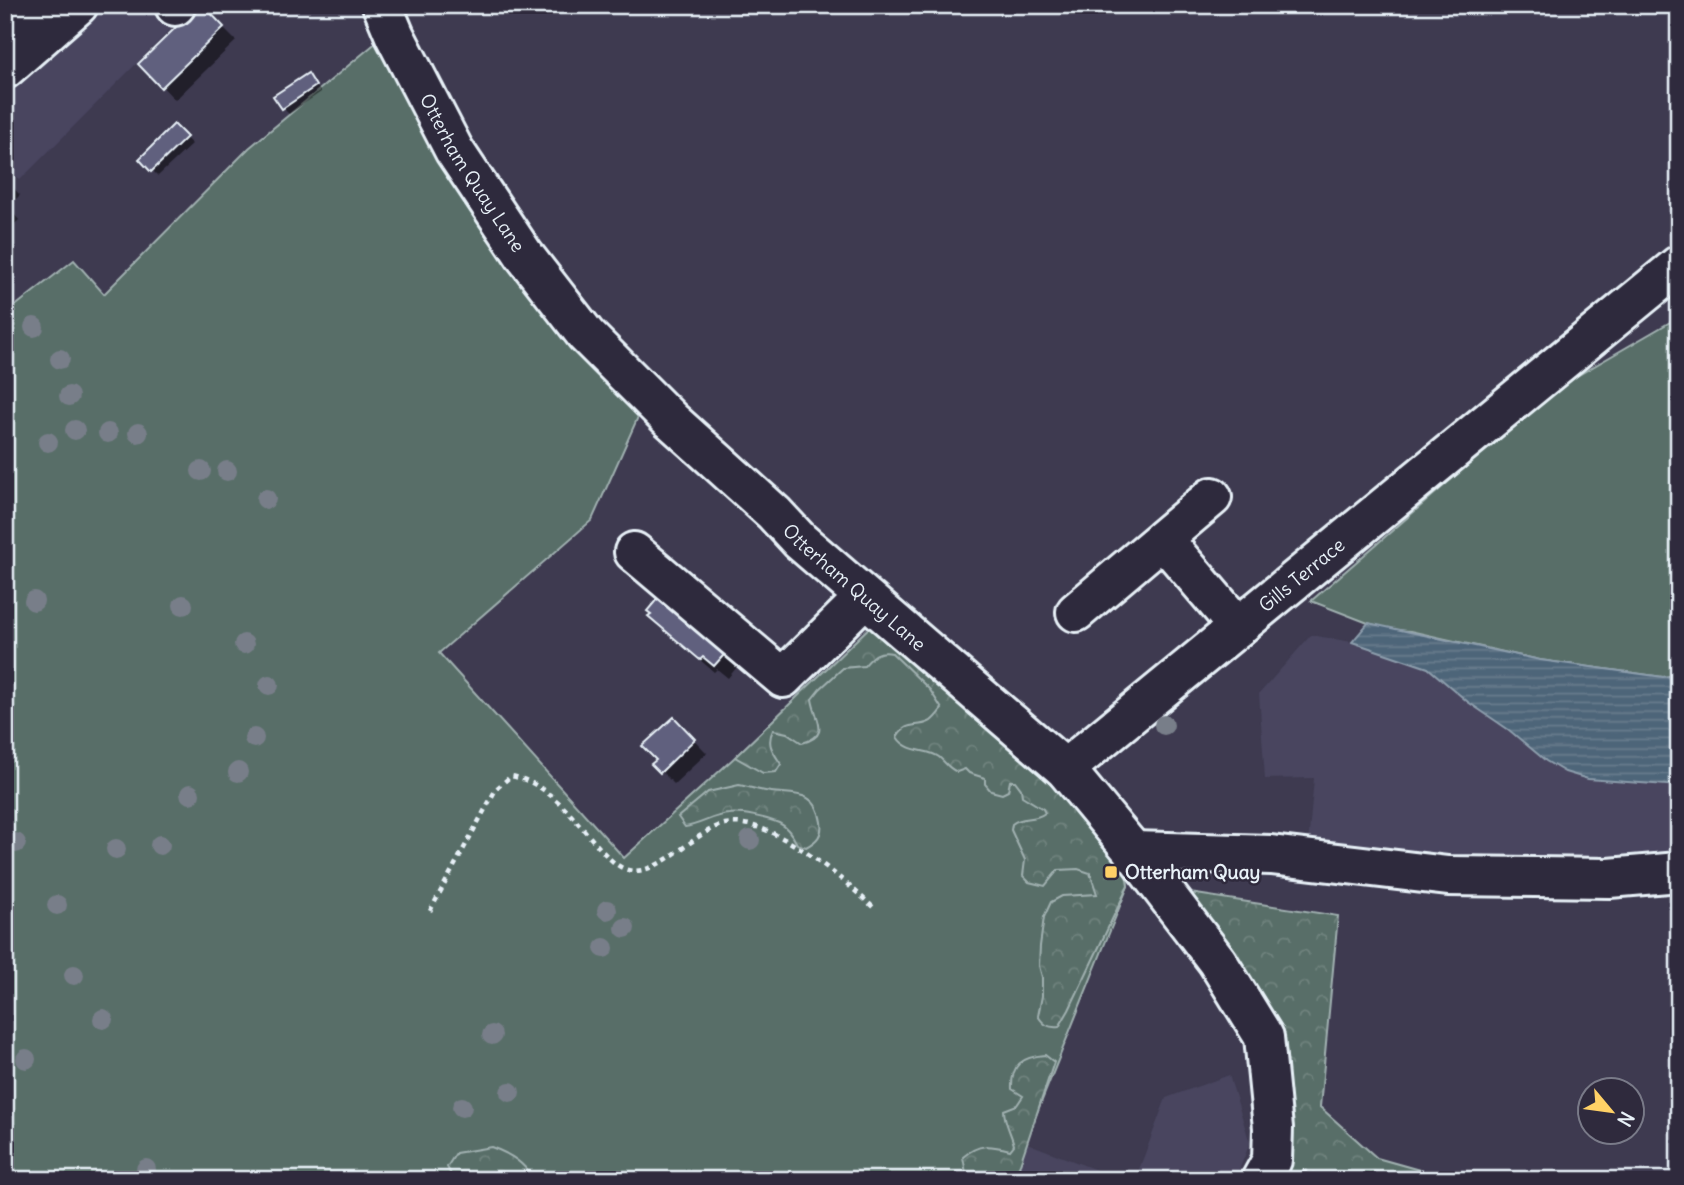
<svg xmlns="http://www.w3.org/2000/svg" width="1684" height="1185" font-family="Delius,sans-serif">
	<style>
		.built { fill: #48455e }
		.green { fill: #586e68; stroke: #a0b0b0; stroke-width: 2 }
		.forest { fill: url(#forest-crowns); stroke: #a0b0b0; stroke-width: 2 }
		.water { fill: url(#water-rules); stroke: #8c9dac; stroke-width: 2 }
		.shadow { fill: #0007 }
		.building { fill: #61607e; stroke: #e8f1f8; stroke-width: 2 }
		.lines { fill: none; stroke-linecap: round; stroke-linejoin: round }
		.minor-casing { stroke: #e8f1f8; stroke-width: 44 }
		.path { stroke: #e8f1f8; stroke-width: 4.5; stroke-dasharray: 5 5; stroke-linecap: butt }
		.minor { stroke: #2f2a3d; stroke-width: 38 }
		.tree { fill: #787e89 }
		.poi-dot { fill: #ffd166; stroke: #2f2a3d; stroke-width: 2.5 }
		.labels { text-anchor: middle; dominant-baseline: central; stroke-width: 5; stroke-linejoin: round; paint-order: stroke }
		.street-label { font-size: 19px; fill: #e8f1f8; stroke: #2f2a3d }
		.poi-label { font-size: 19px; font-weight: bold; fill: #e8f1f8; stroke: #2f2a3d; text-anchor: start }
	</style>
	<defs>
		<pattern id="forest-crowns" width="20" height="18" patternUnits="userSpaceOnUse" patternTransform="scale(1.75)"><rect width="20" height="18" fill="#586e68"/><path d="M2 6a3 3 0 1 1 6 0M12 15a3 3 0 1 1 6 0" fill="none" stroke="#70837e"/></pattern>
		<pattern id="water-rules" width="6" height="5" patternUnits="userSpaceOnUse" patternTransform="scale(1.75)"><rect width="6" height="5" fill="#4e6579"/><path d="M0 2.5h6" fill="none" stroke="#687c8d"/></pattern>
	</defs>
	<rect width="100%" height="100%" fill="#3e3a50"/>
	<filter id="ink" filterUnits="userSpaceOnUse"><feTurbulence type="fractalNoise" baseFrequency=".0143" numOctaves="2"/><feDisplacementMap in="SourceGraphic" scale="14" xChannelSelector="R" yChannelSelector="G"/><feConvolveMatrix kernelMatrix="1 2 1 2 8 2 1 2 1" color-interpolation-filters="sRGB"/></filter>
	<g filter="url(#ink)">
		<path class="built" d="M93 5H195L20 180 5 164V87Z
			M1311 635 1352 642 1428 668 1468 702 1509 730 1679 785V851L1581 863 1308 844 1314 778 1265 779 1259 694Z
			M1229 1075 1250 1143 1235 1180H1135L1166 1098Z
			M1027 1143 1122 1180H1010Z"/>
		<path class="green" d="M378 41 487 238 642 408 592 520 439 653 624 858 735 757 878 619 1125 867 1128 886 1010 1180H5V314L74 260 104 294 249 148Z
			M1679 317V675L1663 677 1540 660 1410 631 1393 630 1368 623 1311 601 1558 387Z"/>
		<path class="forest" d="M878 619 1032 758 1125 867 1128 886 1069 1010 1059 1027C1048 1028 1044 1025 1038 1016L1042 996V977L1039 966 1040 946 1044 917 1051 902 1062 896 1097 894 1090 873 1078 869 1058 870 1045 886 1029 882 1023 876 1025 860 1011 830 1012 824C1023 815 1033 822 1045 813L1043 809 1022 796 1021 789 1015 781H1010L1008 791 1002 794 991 791 985 784V778L969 773 965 769 957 772C948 768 946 763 939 757 927 748 908 754 897 737 906 721 916 728 929 722 934 720 938 713 942 709L930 690 892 653C878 650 873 656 864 666L843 668 820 689 812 699C815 720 832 735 802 743L787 733 773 730C766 744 773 752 781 764L776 772 763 773 735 757Z
			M739 785C750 787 761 791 771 792 796 795 816 790 821 822 823 835 817 841 806 847L797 844C793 836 788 827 779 823 767 818 741 812 729 814 714 815 700 825 685 827L678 817 708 792Z
			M1190 893 1338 916 1320 1107 1377 1158 1455 1180H1285L1282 1046Z
			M1045 1055 1054 1062 1019 1167 1012 1180H971L966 1173 963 1157C979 1143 990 1145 1010 1150L1014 1145C1011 1133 1004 1122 1004 1110L1017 1105 1023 1096 1012 1089C1011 1064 1022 1057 1045 1055Z
			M491 1147C508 1153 526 1163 533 1180H454L447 1167 456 1153Z"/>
		<path class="water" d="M1368 623 1540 660 1663 677 1679 675V786L1588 779 1565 772 1546 761 1509 730 1468 702 1428 668 1352 642Z"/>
		<path class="shadow" d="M201 6 236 41 175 100 141 64Z
			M308 76 321 92 289 114 283 108Z
			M174 127 192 144 158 176 141 159Z
			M5 179 20 195 8 207 19 220 5 233Z
			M653 614 741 662 728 678 717 669 714 672 664 629Z
			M674 719 707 753 674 784 654 764 658 761Z"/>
		<path class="building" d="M199 5H203L224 27 161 88 138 64Z
			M308 73 316 86 282 109 273 96Z
			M174 124 187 137 151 172 139 159Z
			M663 592 730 648 714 666 703 657 700 660 648 616 651 614 647 611Z
			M674 717 695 739 660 773 651 764 656 760 642 746Z"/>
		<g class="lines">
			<g class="minor-casing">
				<g id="minor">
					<path id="s1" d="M382 5 395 36 454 150 524 255 586 335 671 420 774 513 800 541 1065 769 1133 851 1217 961 1264 1037 1273 1128 1272 1160 1261 1180"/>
					<path d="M175 6 176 5"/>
					<path d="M5 32 34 5"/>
					<path d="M5 69 78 5"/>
					<path d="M1163 539 1238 627"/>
					<path d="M634 552 783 678 864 598"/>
					<path d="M1076 612 1212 497"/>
					<path id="s2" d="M1065 769 1679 265"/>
					<path d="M1133 851 1271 855 1448 876 1609 878 1679 872"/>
				</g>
			</g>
			<path class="path" d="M430 911 496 789 511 776C549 783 572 817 597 845 604 853 614 865 625 869 656 881 695 830 725 824 771 815 843 879 875 909
				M1302 1171 1330 1180"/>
			<use href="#minor" class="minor"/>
		</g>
		<g class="tree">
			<circle cx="34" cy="327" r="10"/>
			<circle cx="60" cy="359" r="10"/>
			<circle cx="69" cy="396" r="10"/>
			<circle cx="75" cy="430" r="10"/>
			<circle cx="108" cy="433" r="10"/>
			<circle cx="138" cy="433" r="10"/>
			<circle cx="48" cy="442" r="10"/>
			<circle cx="201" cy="471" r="10"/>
			<circle cx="227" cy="471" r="10"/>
			<circle cx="266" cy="499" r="10"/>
			<circle cx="34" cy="601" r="10"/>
			<circle cx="183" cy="605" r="10"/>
			<circle cx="244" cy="644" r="10"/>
			<circle cx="269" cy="685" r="10"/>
			<circle cx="1164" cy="725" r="10"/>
			<circle cx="254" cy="738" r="10"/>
			<circle cx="238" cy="772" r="10"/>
			<circle cx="190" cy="794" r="10"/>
			<circle cx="750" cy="840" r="10"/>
			<circle cx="16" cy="843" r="10"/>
			<circle cx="160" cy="845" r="10"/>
			<circle cx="116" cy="849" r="10"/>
			<circle cx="57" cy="905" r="10"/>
			<circle cx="607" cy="910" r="10"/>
			<circle cx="625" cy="928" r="10"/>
			<circle cx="604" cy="948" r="10"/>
			<circle cx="74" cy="975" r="10"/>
			<circle cx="103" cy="1019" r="10"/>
			<circle cx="492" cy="1035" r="10"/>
			<circle cx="26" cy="1059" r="10"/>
			<circle cx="510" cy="1092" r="10"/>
			<circle cx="462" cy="1107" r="10"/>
			<circle cx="146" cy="1169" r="10"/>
		</g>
	</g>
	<rect class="poi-dot" x="1104" y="865" width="14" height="14" rx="3.5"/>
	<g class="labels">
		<g class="street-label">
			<text stroke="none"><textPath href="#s1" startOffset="191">Otterham Quay Lane</textPath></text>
			<text stroke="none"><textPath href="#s2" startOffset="306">Gills Terrace</textPath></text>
			<text stroke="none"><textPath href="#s1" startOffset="758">Otterham Quay Lane</textPath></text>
		</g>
		<g class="poi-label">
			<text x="1125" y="872">Otterham Quay</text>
		</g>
	</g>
	<rect width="1684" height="1185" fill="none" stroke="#2f2a3d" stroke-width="28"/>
	<rect x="14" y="14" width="1656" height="1157" fill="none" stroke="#e8f1f8" stroke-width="2.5" filter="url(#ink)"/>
	<g transform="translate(1611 1111) rotate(119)"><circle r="33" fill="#2f2a3d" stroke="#797a88" stroke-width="2"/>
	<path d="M0-5L12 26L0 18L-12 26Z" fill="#ffd166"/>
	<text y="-10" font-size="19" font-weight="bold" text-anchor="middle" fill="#e8f1f8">N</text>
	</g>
</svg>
